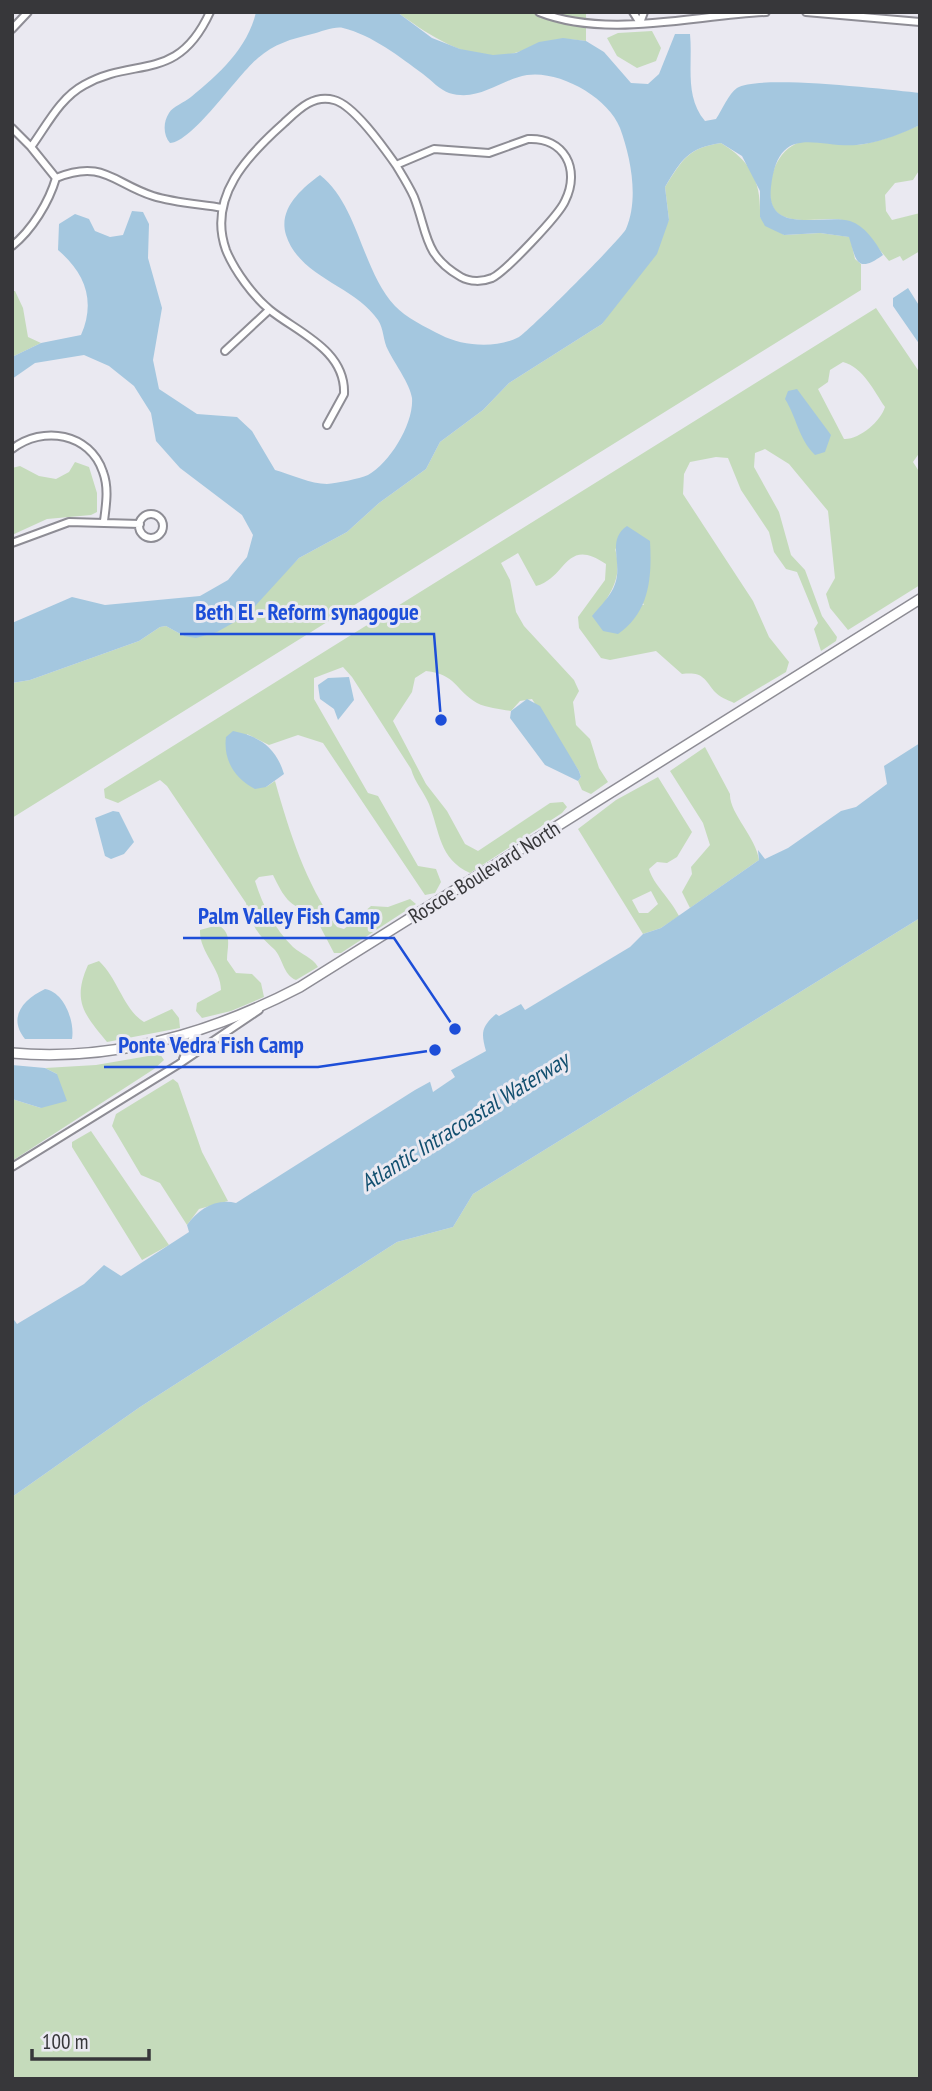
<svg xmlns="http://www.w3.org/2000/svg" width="932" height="2091" font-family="'PT Sans Narrow',sans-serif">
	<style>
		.green { fill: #c5dbbb; fill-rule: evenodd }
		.water { fill: #a4c7df }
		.pier { fill: #eae9f1 }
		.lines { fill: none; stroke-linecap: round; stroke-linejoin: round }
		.street-casing { stroke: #8e8d95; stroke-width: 10 }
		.secondary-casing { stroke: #8e8d95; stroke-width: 12 }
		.street { stroke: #fff; stroke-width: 6 }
		.secondary { stroke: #fff; stroke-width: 9 }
		.labels { text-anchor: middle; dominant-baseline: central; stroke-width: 6; stroke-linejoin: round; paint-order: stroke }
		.street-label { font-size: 21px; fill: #37373a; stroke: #eae9f1 }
		.water-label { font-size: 23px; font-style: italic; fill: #124f6f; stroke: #eae9f1 }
		.leader { fill: none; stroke: #1d4ed8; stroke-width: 2.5 }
		.callout-dot { fill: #1d4ed8; stroke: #eae9f1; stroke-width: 2.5 }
		.callout-label { font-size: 23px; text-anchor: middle; font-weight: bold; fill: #1d4ed8; stroke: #eae9f1; stroke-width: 6; stroke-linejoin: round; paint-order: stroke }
	</style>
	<rect width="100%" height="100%" fill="#eae9f1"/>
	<path class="green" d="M397 12H586V41C552 36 548 42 518 52 475 67 430 36 397 12Z
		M652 31 661 48 656 61 637 68 617 56 607 38 618 33Z
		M920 125V169L913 180 895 183 885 195 886 211 892 220 920 213V251L903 261 900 256 889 261C875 245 865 226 842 220 822 215 771 233 770 194 770 168 782 143 810 140 828 138 847 147 864 144 882 141 903 132 920 125Z
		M721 143C752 162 761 182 760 217L784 235 820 233 850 237 855 259 861 264V290L12 818V683L30 680 139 641 160 627 166 626 184 636 281 576 299 558 347 532 379 503 426 469 440 442 483 410 509 383 602 324 669 220 665 187C683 159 688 148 721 143Z
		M12 291H15L23 308 28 337 41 343 12 357Z
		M876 308 920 373V452L913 462 920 473V585L848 630 830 608 826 594 835 578 828 511 789 464 765 449 755 453 754 467 779 512 791 555 805 570 822 616 837 637 836 641 821 651 814 629 818 623 797 572 786 569 774 552 769 532 741 490 728 458 716 457 690 462 684 474 683 494 753 601 769 637 789 662 786 672 734 703C728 700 719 697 714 691 703 677 702 672 682 674L656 651 610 660 601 658 579 628 578 617 605 580 606 564C565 536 567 578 536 586L518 553 501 563 510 580 516 612 524 626 574 680 579 691 573 702 576 725 590 739 599 768 608 782 591 794 582 790 578 781 581 777 579 771 532 699 520 701 511 711C500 709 487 708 477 703 455 690 456 674 426 671L415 678 412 692 393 721 426 784 447 811 465 844 478 851 550 803 563 802 567 807 562 813 470 873C439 859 440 832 429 804 424 792 415 783 411 769L352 677 343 667 314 678V699L368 793 378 796 418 866 436 869 441 882 435 893 425 895 323 743 298 735 269 745 247 734 266 787 275 781C290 834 305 882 337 927L344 929 371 906 388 907 410 899 416 904 341 953H334L313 913C288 906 284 897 273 875L259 877 255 881C263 906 274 928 293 947 302 955 312 957 318 967L296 980C283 975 283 958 274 949 258 934 251 926 246 903L167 786 160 780 118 803 105 798 104 789ZM843 362C863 367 874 391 885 407 881 421 859 440 844 439L818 389 828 382 830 370ZM615 548 644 605 606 600C618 581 620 569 615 548Z
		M75 462 89 467 97 493V512L91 515 47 519 12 535V468L20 466 39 476 56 479 69 472Z
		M705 747 730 794C729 813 756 837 759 860L690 908 682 892 692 874 691 867 710 845 703 823 670 771Z
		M658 777 692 832 677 857 667 863 657 862 649 869C653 884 670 898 679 916L661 928 643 934 578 829 616 800ZM651 891 658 904 648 913H639L632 900Z
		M920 918V2079H12V1497L140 1407 397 1242 453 1227 473 1194Z
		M218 925C233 933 227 947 227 960L236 973 252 974 261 983 264 997 231 1011 202 1018 196 1011 197 1003 221 990C221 968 199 952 200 930Z
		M99 961C118 979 124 1010 144 1022L172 1009 179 1018 180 1028 107 1042C84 1014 72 1001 88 965Z
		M160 1054 164 1060 154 1069 12 1161V1099L41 1108 57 1074 45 1068 96 1065Z
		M173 1079 178 1083 202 1152 228 1201 199 1209 187 1225 160 1183 141 1175 112 1126 116 1114Z
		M91 1131 169 1245 142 1260 72 1147V1142Z"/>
	<path class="water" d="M256 12H397L432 38 460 49 493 55 516 53 539 42 563 38 586 41 604 52 631 83 648 84 659 74 675 34H690C693 64 684 96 705 121L716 119C722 110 729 93 737 88 759 74 889 90 920 93V125C903 133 883 141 864 144 822 152 779 117 771 187 765 237 826 213 850 221 865 226 875 241 883 255 857 274 856 261 849 237L820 233 784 235 765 226 760 217V191L742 156 721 143C688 148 682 159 665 187L669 220 657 254 602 324 509 383 483 410 440 442 426 469 379 503 347 532 299 558 247 615 217 632 196 638 184 636 166 626 160 627 139 641 30 680 12 683V623L72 597 105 605 200 596 228 580 247 557 253 535 242 515 180 468 156 441 151 413 134 386 109 366 84 355 35 363 12 379V357L41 343 81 335C96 301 85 273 58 250L59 224 75 214 89 219 95 231 110 237 123 235 132 211 143 212 149 224 148 258 162 308 153 360 159 389 197 414 237 417 252 431 275 470C290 474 311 484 327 484 337 483 359 479 368 475 390 463 414 423 412 398 410 384 395 364 388 350 383 341 384 329 378 320 355 286 299 277 286 235 278 209 301 189 320 175 359 206 361 269 395 306 405 317 427 328 441 335 462 346 496 349 519 337 529 331 623 237 626 229 639 199 631 158 620 128 608 97 559 70 527 75 499 80 480 102 449 93 440 90 431 80 423 74 400 57 372 35 343 28 335 26 321 32 312 34 291 39 274 44 258 58 238 74 193 142 170 143 163 135 163 122 169 113 173 106 184 103 191 97 218 75 248 48 256 12Z
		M908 288 920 307V345L893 306V298Z
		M797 389 831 435 825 452 815 455C798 438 797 418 785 399L788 391Z
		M627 526 650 541C652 577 650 612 618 634L603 631 592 616C600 606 611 596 615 584 623 563 606 540 627 526Z
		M349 677 354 700 338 720 334 709 320 699 318 685 328 678Z
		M527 699 540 706 579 771 581 777 578 781 545 765 510 718 511 711Z
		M233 731C259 736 276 747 284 774L266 787 255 789C235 779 223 760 226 737Z
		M920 743V918L473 1194 453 1227 397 1242 140 1407 12 1497V1317L17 1324 84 1284 104 1265 121 1276 189 1232 187 1225C198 1210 215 1198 236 1203L415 1090 486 1051C481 1033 481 1027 496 1014L499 1016 521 1004 525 1010 630 947 643 934 661 928 759 860 758 850 765 859 788 848 841 811 856 807 887 784 884 766Z
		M113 811 119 812 134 842 124 854 111 859 105 856 95 818Z
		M45 989C64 992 75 1021 72 1039H25C7 1017 24 999 45 989Z
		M12 1065 45 1068 57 1074 67 1101 41 1108 12 1099Z"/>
	<path class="pier" d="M449 1067 455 1077 433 1092 429 1078Z"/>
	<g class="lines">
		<g class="street-casing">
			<path id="street" d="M539 12C607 39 694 15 766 12
				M633 12 640 23
				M806 12 920 22
				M640 23 644 12
				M12 29 28 12
				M12 128 31 147C47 125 60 98 84 85 135 56 177 84 210 12
				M528 139C564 137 581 169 565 201 559 215 505 272 492 278 482 282 470 282 461 277 423 255 428 233 414 197 409 186 402 175 396 165L434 149 489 153Z
				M31 147 56 178
				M56 178C103 159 113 183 153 196 175 203 200 204 223 208
				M12 246C32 230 49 202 56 178
				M225 351 269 310
				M327 425 344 394C346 350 297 332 270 310 253 296 234 270 226 250 207 197 248 155 284 123 298 110 313 94 334 100 354 105 384 148 396 165
				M12 449C43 425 90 433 103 472 109 488 106 505 104 521
				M139 526a12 12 0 1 1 24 0a12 12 0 1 1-24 0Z
				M12 543 69 522 140 524
				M183 1059 195 1032
				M12 1167 179 1064 259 1010"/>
		</g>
		<g class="secondary-casing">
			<path id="secondary" d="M12 1053C114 1062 210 1034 300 987L920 599"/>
		</g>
		<use href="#street" class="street"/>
		<use href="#secondary" class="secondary"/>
	</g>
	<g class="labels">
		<g class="street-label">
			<text transform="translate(484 872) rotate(-32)">Roscoe Boulevard North</text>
		</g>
		<g class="water-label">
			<text transform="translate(464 1121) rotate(-32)">Atlantic Intracoastal Waterway</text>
		</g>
	</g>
	<path class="leader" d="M441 720L434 634H180M455 1029L394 938H183M435 1050L318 1067H104"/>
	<g class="callout-dot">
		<circle cx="441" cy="720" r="7"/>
		<circle cx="455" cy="1029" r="7"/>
		<circle cx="435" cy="1050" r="7"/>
	</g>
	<g class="callout-label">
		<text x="307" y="620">Beth El - Reform synagogue</text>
		<text x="289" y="924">Palm Valley Fish Camp</text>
		<text x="211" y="1053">Ponte Vedra Fish Camp</text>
	</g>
	<rect width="932" height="2091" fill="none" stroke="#37373a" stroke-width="28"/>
	<path d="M32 2049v10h117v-10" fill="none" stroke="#37373a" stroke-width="3.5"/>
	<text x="42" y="2049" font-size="21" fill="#37373a" stroke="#eae9f1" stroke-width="5" paint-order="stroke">100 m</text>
</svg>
